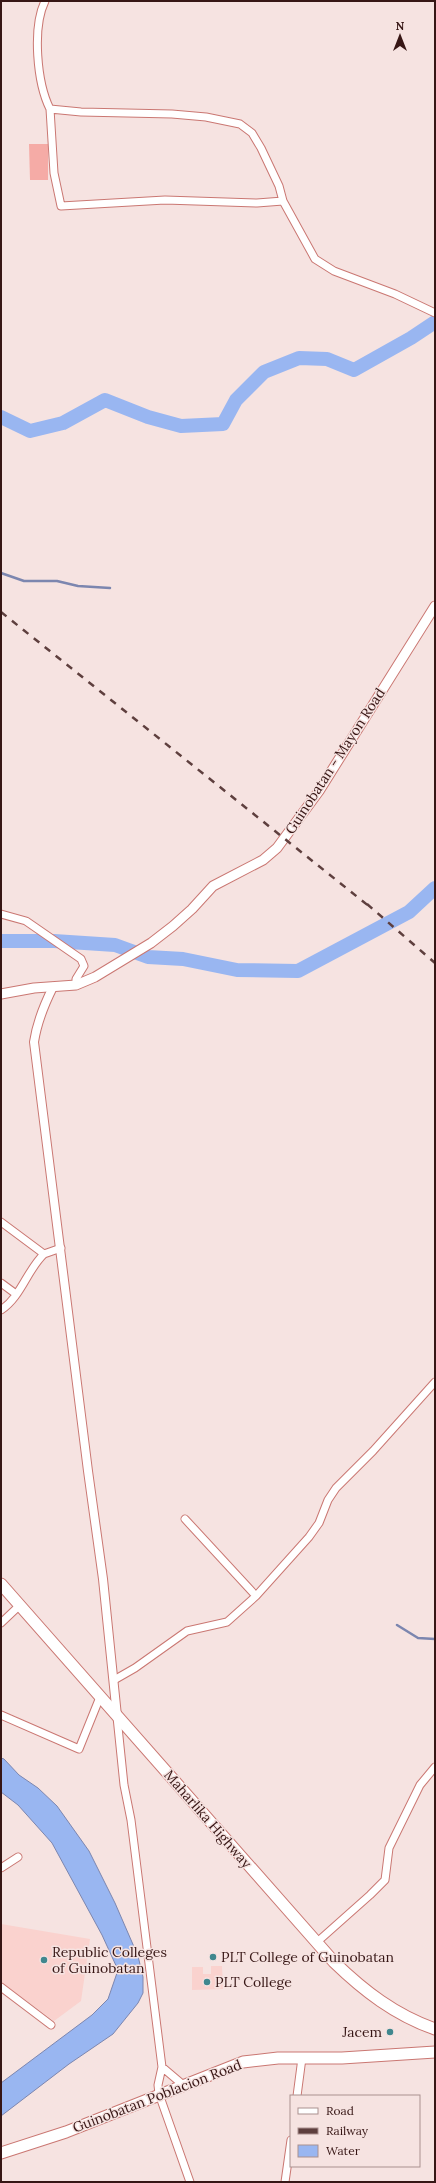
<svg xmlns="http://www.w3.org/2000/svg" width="436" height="2183" font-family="Lora,serif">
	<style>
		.built { fill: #fad2ce }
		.green { fill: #f5aba6 }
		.water { fill: #99b6f1; stroke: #7c86af }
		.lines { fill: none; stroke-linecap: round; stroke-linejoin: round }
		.stream { stroke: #7c86af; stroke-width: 2.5 }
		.river { stroke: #99b6f1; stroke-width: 14 }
		.minor-casing { stroke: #ca7772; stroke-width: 9 }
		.tertiary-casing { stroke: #ca7772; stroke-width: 10 }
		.secondary-casing { stroke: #ca7772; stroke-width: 11 }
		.primary-casing { stroke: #ca7772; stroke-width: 13 }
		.trunk-casing { stroke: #ca7772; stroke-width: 13 }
		.minor { stroke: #fff; stroke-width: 7 }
		.tertiary { stroke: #fff; stroke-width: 8 }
		.secondary { stroke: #fff; stroke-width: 9 }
		.primary { stroke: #fff; stroke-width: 11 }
		.trunk { stroke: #fff; stroke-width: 11 }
		.rail { stroke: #5e3f3e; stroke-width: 2.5; stroke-dasharray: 7 7; stroke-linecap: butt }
		.poi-dot { fill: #40878e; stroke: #f6e3e1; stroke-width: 1.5 }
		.labels { text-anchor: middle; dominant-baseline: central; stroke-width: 3; stroke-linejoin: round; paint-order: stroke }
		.street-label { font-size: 14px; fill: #371615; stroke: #f6e3e1 }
		.poi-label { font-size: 14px; fill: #371615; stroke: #f6e3e1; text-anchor: start }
	</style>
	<rect width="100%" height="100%" fill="#f6e3e1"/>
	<path class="built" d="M1 1924 90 1939 81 2001 54 2021 1 1982Z
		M211 1966H222L223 1989 192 1990V1967H203V1974H211Z"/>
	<path class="green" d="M29 144H48V180H30Z"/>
	<path class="water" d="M1 1758 4 1759 19 1775 38 1788 57 1806 89 1851 115 1903 138 1956 143 1977V1993L138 2003 113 2034 69 2064 1 2116V2083L92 2015 108 1999 118 1970 102 1935 52 1843 18 1805 1 1792Z"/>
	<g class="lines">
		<path class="stream" d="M1 573 24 581H57L78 586 110 588
			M397 1625 418 1638 435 1639"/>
		<path class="river" d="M1 417 30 431 63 423 105 400 148 417 181 426 223 424 236 400 264 372 299 358 327 359 354 370 411 338 435 322
			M1 941H54L115 945 148 957 183 959 237 970 298 971 409 912 435 888"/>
		<g class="minor-casing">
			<path id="minor" d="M45 1C32 28 37 83 50 109L81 112 172 114 206 117 240 124 252 133 261 148 279 186 283 201 315 259 334 271 395 294 435 313
				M50 109 54 173 61 206 165 200 257 203 283 201
				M1 914 26 921 81 959 84 966 76 979V985
				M1 1222 44 1254 61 1248
				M1 1283 16 1294
				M1 1310C21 1297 27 1270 44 1254
				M185 1519 256 1596
				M1 1623 20 1605
				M114 1680 135 1668 187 1631 227 1622 256 1596 309 1537 319 1523 328 1500 336 1488 373 1451 435 1382
				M1 1715 79 1749 100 1697
				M117 1717 124 1785 131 1820 162 2067 158 2085 159 2094 190 2182
				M1 1868 18 1857
				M316 1943 370 1895 385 1880 389 1848 420 1785 435 1767
				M1 1987 51 2025
				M162 2067 182 2084
				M297 2096 302 2058
				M285 2182 291 2140"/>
		</g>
		<g class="tertiary-casing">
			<path id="tertiary" d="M53 987C44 1005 37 1022 34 1042L88 1471 103 1579 117 1716"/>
		</g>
		<g class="secondary-casing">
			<path id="secondary" d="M1 994 34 988 76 985 95 977 151 943 173 926 192 909 213 886 263 860 277 848 319 791 435 606"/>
		</g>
		<g class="primary-casing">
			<path id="primary" d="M1 2153 66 2132 243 2062 278 2058H342L435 2052"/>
		</g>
		<g class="trunk-casing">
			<path id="trunk" d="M1 1584 334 1962C364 1991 395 2015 435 2029"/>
		</g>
		<use href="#minor" class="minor"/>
		<use href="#tertiary" class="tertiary"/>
		<use href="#secondary" class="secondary"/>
		<use href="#primary" class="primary"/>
		<use href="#trunk" class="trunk"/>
		<path class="rail" d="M1 612 370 907
			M367 904 435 963"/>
	</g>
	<g class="poi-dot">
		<circle cx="213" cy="1957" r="4"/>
		<circle cx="44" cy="1960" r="4"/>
		<circle cx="207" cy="1982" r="4"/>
		<circle cx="390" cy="2032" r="4"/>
	</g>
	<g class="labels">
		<g class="street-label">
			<text transform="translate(335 761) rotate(-57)">Guinobatan - Mayon Road</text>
			<text transform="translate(208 1819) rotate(49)">Maharlika Highway</text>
			<text transform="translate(157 2096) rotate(-21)">Guinobatan Poblacion Road</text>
		</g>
		<g class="poi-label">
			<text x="52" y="1952">Republic Colleges<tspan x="52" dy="16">of Guinobatan</tspan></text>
			<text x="221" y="1957">PLT College of Guinobatan</text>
			<text x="215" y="1982">PLT College</text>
			<text x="382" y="2032" text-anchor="end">Jacem</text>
		</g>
	</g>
	<rect width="436" height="2183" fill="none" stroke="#371615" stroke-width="4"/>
	<rect x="290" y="2095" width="130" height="72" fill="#f6e3e1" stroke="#aa918f"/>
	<rect x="298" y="2108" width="20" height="6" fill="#ffffff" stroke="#aa918f"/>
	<text x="326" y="2115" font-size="12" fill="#371615">Road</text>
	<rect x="298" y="2128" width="20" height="6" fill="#5e3f3e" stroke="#aa918f"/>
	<text x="326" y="2135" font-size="12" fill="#371615">Railway</text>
	<rect x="298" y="2145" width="20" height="12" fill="#99b6f1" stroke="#aa918f"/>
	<text x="326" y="2155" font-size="12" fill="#371615">Water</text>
	<g transform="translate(400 36)" stroke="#f6e3e1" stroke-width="3" paint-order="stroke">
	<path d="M0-3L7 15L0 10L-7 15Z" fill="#371615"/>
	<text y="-6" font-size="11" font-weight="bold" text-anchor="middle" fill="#371615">N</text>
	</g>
</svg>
